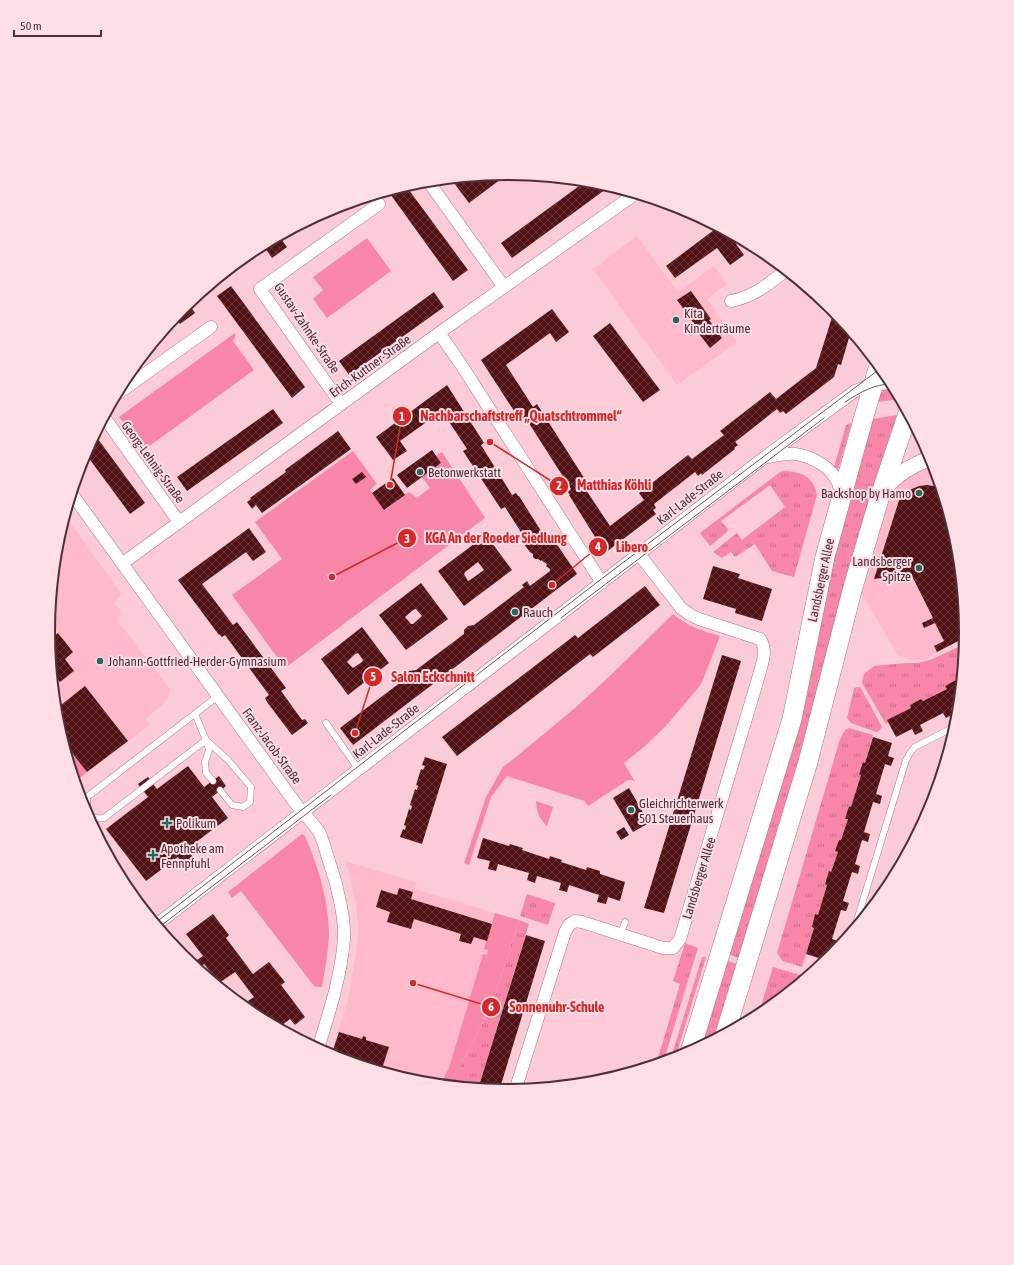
<svg xmlns="http://www.w3.org/2000/svg" width="1014" height="1265" font-family="'Asap Condensed',sans-serif">
	<style>
		.built { fill: #febacb }
		.grass { fill: url(#grass-tufts) }
		.green { fill: #f786a8 }
		.building { fill: url(#building-cross-hatch); fill-rule: evenodd }
		.lines { fill: none; stroke-linecap: round; stroke-linejoin: round }
		.service-casing { stroke: #b56f83; stroke-width: 7 }
		.minor-casing { stroke: #b56f83; stroke-width: 13 }
		.tertiary-casing { stroke: #b56f83; stroke-width: 16 }
		.primary-casing { stroke: #b56f83; stroke-width: 20 }
		.service { stroke: #fff; stroke-width: 6 }
		.minor { stroke: #fff; stroke-width: 12 }
		.tertiary { stroke: #fff; stroke-width: 15 }
		.primary { stroke: #fff; stroke-width: 19 }
		.tram { stroke: #77545d; stroke-width: 1 }
		.poi-dot { fill: #21695f; stroke: #fedee5; stroke-width: 1.5 }
		.labels { text-anchor: middle; dominant-baseline: central; stroke-width: 4; stroke-linejoin: round; paint-order: stroke }
		.poi-label { font-size: 13px; fill: #4e2f38; stroke: #fedee5; text-anchor: start }
		.street-label { font-size: 13px; fill: #4e2f38; stroke: #fedee5 }
		.rim { fill: none; stroke: #4e2f38; stroke-width: 2 }
		.leader { fill: none; stroke: #d62828; stroke-width: 1.5 }
		.callout-dot { fill: #d62828; stroke: #fedee5; stroke-width: 1.5 }
		.mark-label { font-size: 12px; text-anchor: middle; font-weight: bold; fill: #fff }
		.callout-label { font-size: 14px; text-anchor: middle; font-weight: bold; fill: #d62828; stroke: #fedee5; stroke-width: 4; stroke-linejoin: round; paint-order: stroke }
	</style>
	<defs>
		<pattern id="grass-tufts" width="24" height="20" patternUnits="userSpaceOnUse"><rect width="24" height="20" fill="#f786a8"/><path d="M3 7l-1-3M5 7V3M7 7l1-3M15 17l-1-3M17 17v-4M19 17l1-3" fill="none" stroke="#ca6e8a"/></pattern>
		<pattern id="building-cross-hatch" width="8" height="8" patternUnits="userSpaceOnUse"><rect width="8" height="8" fill="#511216"/><path d="M0 0l8 8M0 8l8-8" fill="none" stroke="#693539"/></pattern>
	</defs>
	<rect width="100%" height="100%" fill="#fbccd7"/>
	<path class="built" d="M637 236 678 292 714 266 727 284 707 299 737 342 677 385 593 269Z
		M933 463 957 543 966 633 965 638 925 659 912 661 898 655 861 593 886 506 894 485Z
		M65 515 122 595 114 602 123 614 117 620 171 690 165 703 145 719 150 725 87 772 62 740 57 722 48 632 57 543Z
		M345 861 416 882 415 889 495 913 485 948 488 950 487 956 483 954 449 1068 440 1085 417 1083 331 1056 348 998 357 947 358 926 356 905 351 880Z"/>
	<path class="grass" d="M894 387 900 399 878 402 880 395 885 388Z
		M897 415 875 480 857 541 798 761 739 958 730 955 781 786 839 538 873 419Z
		M851 423V425L838 470 834 467 846 425Z
		M786 471C802 472 814 477 817 495L794 577 772 571 755 544 735 557 731 552 722 558 713 552 737 533 742 540 785 507 770 485 721 521 728 529 727 532 710 546 700 533 780 472Z
		M965 644 961 681 958 683 956 681 946 687 947 689 923 701 921 699 910 705 911 708 888 720V722L886 724 862 683 863 677 865 673 874 666 906 663H917L930 660Z
		M857 687 861 688 882 727 879 731 876 732 851 723 847 718 854 688Z
		M849 728 873 735 865 763 863 762 859 774 861 775 851 807 849 806 846 819H848L841 840H839L835 851 838 852 831 872H829L825 884 827 885 818 915H815L812 927 814 928 802 967 783 961 781 959 777 953 840 739 845 730Z
		M527 894 555 903 548 925 520 916Z
		M519 920 529 924 478 1089 449 1086 481 1026 492 1004Z
		M685 943 698 948 663 1063 656 1065 680 984 673 981Z
		M702 957H706L675 1059 670 1061Z
		M728 961 737 964 714 1040 702 1046Z
		M773 967 807 977 758 1016Z"/>
	<path class="green" d="M367 238 391 271 327 318 313 299 323 290 313 277Z
		M235 333 236 335 233 341 254 370 144 450 119 417Z
		M353 451 377 484 370 490 385 510 409 492 417 498 430 488 422 477 441 463 436 456 442 452 485 518 285 668 232 595 282 559 255 522Z
		M673 614C687 626 702 631 720 636L703 680 699 687 665 727 645 746 624 763 635 782 632 780H628L588 806 585 801 507 776 491 797 469 865 464 863 486 797 503 767 516 757 575 708 614 672Z
		M62 740 87 772 75 782V781Z
		M536 801 553 807 547 826C540 820 536 811 536 801Z
		M302 834 305 836C318 866 329 901 329 935 328 953 325 970 322 987H317L314 986 241 891 232 898 228 892Z
		M495 913 519 920 492 1004 481 1026 449 1086 440 1085 449 1068 483 954 487 955 488 950 484 949Z"/>
	<path class="building" d="M504 174 505 176 469 203 454 183 461 178Z
		M586 181 603 184 606 189 512 258 501 243Z
		M406 186 468 270 453 281 388 191Z
		M718 227 733 236 731 237 744 255 730 265 717 248 675 278 666 266Z
		M279 236 287 247 272 258 263 245Z
		M231 286 305 387 292 398 217 296Z
		M691 291 711 319 709 320 722 338 710 348 693 326 695 325 677 300Z
		M434 292 444 307 349 375 339 361Z
		M188 303 195 313 180 324 175 317Z
		M552 309 569 332 556 342 550 333 506 365 533 407 537 404 588 484 584 487 610 526 644 500 639 493 688 455 692 459 724 435 720 431 770 392 776 399 816 368 834 311 851 331 841 365 838 364 834 377 786 414 783 411 780 413 777 409 735 442 738 445 734 448 735 449 702 475 701 473 698 476 695 472 654 504 656 508 653 510 656 514 605 553 569 495H570L568 492 571 489 525 417 521 419 519 416 518 417 481 360Z
		M610 323 660 390 643 402 593 336Z
		M447 385 484 443 481 445 512 495 516 493 518 496H519L541 531 551 541 558 546 577 574 353 745 340 728 405 679V676L409 671 416 670 464 634V630L468 626 474 625 524 587 522 585 527 581 530 586 550 571V569L546 566 547 564 541 560V561L538 559H535L533 557V554L530 552 520 539 524 537 505 507 501 509 463 451 467 449 442 411 400 441 407 451 393 460 376 437Z
		M273 409 283 423 187 491 177 477Z
		M338 431 351 449 262 513 256 505 252 509 247 502 251 499 250 498 286 472 285 470Z
		M95 435 145 503 130 514 85 453Z
		M432 450 441 463 407 488 397 475Z
		M362 472 366 477 356 484 352 479Z
		M393 478 405 495 384 510 372 493Z
		M927 485 940 487 957 543 966 633V637L937 652 934 646 944 641 935 623 924 628 922 623 933 618 911 574 874 579 901 494 903 496 908 494 907 491 919 486Z
		M249 528 266 552 253 561 246 552 202 584 233 625 237 622 286 688 281 691 302 720 305 719 308 723 292 735 267 702 265 698 269 695 225 635 222 637 219 634V635L178 580Z
		M486 535 512 570 464 606 438 571ZM478 562 484 570 470 580 468 581 464 574 465 572Z
		M713 566 740 574 738 578 772 589 762 621 735 613 736 609 703 599Z
		M421 583 448 619 406 650 379 615ZM416 609 422 616 413 624H411L405 617 413 610Z
		M645 586 660 605 593 657 590 654 457 756 442 737 575 635 578 638Z
		M362 627 389 663 348 695 321 659ZM358 653 363 660 362 662 353 668 347 662 355 654Z
		M58 633 73 652 65 659 74 671 60 682 52 672 49 640Z
		M722 655 741 661 664 913 644 908Z
		M956 680 958 683 961 681 959 704 951 708 954 714 946 718 943 713 920 725 923 731 915 735 912 729 896 737 887 720 911 708 910 705 921 699 923 701 947 689 945 686Z
		M85 686 128 741 87 772 62 740 57 722 56 709Z
		M873 737 892 743 888 756 894 758 891 766 885 764 876 794 882 796 880 804 873 802 864 832 870 834 868 842 862 840 855 864 860 866 858 874 852 872 843 901 849 903 846 911 841 910 832 939 837 941 835 950 829 948 825 960 806 954 814 928 812 927 815 914 818 915 827 885 825 884 829 871 831 872 838 852 835 851 839 840H841L848 819H845L849 806 851 807 861 775 859 774 863 762 865 763Z
		M425 757 447 764 422 844 400 837 403 829 405 830 406 826 404 825 409 809 411 810 412 806 410 805 415 789 417 790 418 786 416 785 421 769 423 770 425 766 422 765Z
		M188 766 204 787 219 776 226 786 212 797 228 818 187 849 196 861 187 869 178 857 146 881 106 829 148 797 138 784 148 777 157 789Z
		M629 788 649 823 633 832 613 798Z
		M624 827 629 835 621 840 616 832Z
		M483 838 509 846 510 844 523 848 522 850 549 859 550 856 562 860 561 862 586 870 587 867 600 871V874L625 882 620 901 608 897 606 904 597 902 599 895 569 885 567 892 559 890 561 883 537 876 535 883 527 880 529 873 498 864 496 871 488 869 490 861 477 858Z
		M399 888 413 892 411 899 492 924 487 941 474 937 471 944 459 941 461 934 414 919 411 929 387 922 390 912 376 907 381 890 397 895Z
		M213 914 229 935 226 938 253 974 269 962 285 982 281 985 305 1017 295 1025 290 1019 278 1028 269 1023 259 1010 256 1012 248 1001 254 997 235 972 219 983 204 964 202 966 197 960 203 956 186 934Z
		M526 935 545 941 499 1091 478 1089Z
		M339 1032 362 1039 363 1036 366 1037V1040L389 1047 381 1072 331 1056Z"/>
	<g class="lines">
		<g class="service-casing">
			<path id="service" d="M195 714 206 740 228 760 251 787 250 802 243 807 232 805 220 790
				M326 723 359 770
				M213 781 206 773 205 762 209 750 206 740 104 818C96 819 92 818 87 812V797L218 696
				M854 930 906 760 910 753 915 747 956 726
				M621 934 625 922
				M201 973H203L215 984"/>
		</g>
		<g class="minor-casing">
			<path id="minor" d="M428 181 504 287
				M731 301C753 297 769 284 786 270
				M439 333 460 363 602 583
				M117 394 211 327
				M341 404 260 289 379 204
				M104 417 179 522
				M767 457C776 456 786 453 795 454 811 456 832 467 838 483 840 487 840 492 841 496
				M72 494 301 811C307 817 314 824 319 832 324 841 326 854 330 864 337 885 345 917 344 939 341 977 329 1013 318 1049
				M123 563 439 333 635 194
				M156 925 765 457 855 391 873 384
				M515 1091 565 932 569 925 575 921 582 922 663 948H673L680 939 757 682C760 669 769 651 760 639L699 619 689 614 681 608 639 554"/>
		</g>
		<g class="tertiary-casing">
			<path id="tertiary" d="M873 384 891 381
				M884 491C895 474 913 465 931 458"/>
		</g>
		<g class="primary-casing">
			<path id="primary" d="M725 1034 808 762 853 587 880 496 908 413
				M690 1052 792 719 825 557 864 416 879 366"/>
		</g>
		<use href="#service" class="service"/>
		<use href="#minor" class="minor"/>
		<use href="#tertiary" class="tertiary"/>
		<use href="#primary" class="primary"/>
		<path class="tram" d="M845 402C861 392 874 384 892 384
			M561 618 824 418
			M155 923 600 580 881 368
			M158 928 331 795"/>
	</g>
	<g class="poi-dot">
		<circle cx="676" cy="320" r="4"/>
		<circle cx="420" cy="472" r="4"/>
		<circle cx="919" cy="493" r="4"/>
		<circle cx="919" cy="568" r="4"/>
		<circle cx="515" cy="612" r="4"/>
		<circle cx="100" cy="661" r="4"/>
		<circle cx="631" cy="810" r="4"/>
		<path d="M165 817h4v4h4v4h-4v4h-4v-4h-4v-4h4z"/>
		<path d="M151 849h4v4h4v4h-4v4h-4v-4h-4v-4h4z"/>
	</g>
	<g class="labels">
		<g class="poi-label">
			<text x="684" y="313">Kita<tspan x="684" dy="15">Kinderträume</tspan></text>
			<text x="428" y="472">Betonwerkstatt</text>
			<text x="911" y="493" text-anchor="end">Backshop by Hamo</text>
			<text x="911" y="561" text-anchor="end">Landsberger<tspan x="911" dy="15">Spitze</tspan></text>
			<text x="523" y="612">Rauch</text>
			<text x="108" y="661">Johann-Gottfried-Herder-Gymnasium</text>
			<text x="639" y="803">Gleichrichterwerk<tspan x="639" dy="15">501 Steuerhaus</tspan></text>
			<text x="176" y="823">Polikum</text>
			<text x="161" y="848">Apotheke am<tspan x="161" dy="15">Fennpfuhl</tspan></text>
		</g>
		<g class="street-label">
			<text transform="translate(307 328) rotate(56)">Gustav-Zahnke-Straße</text>
			<text transform="translate(370 366) rotate(-36)">Erich-Kuttner-Straße</text>
			<text transform="translate(153 462) rotate(54)">Georg-Lehnig-Straße</text>
			<text transform="translate(690 497) rotate(-38)">Karl-Lade-Straße</text>
			<text transform="translate(821 580) rotate(-78)">Landsberger Allee</text>
			<text transform="translate(386 731) rotate(-38)">Karl-Lade-Straße</text>
			<text transform="translate(272 746) rotate(54)">Franz-Jacob-Straße</text>
			<text transform="translate(699 878) rotate(-73)">Landsberger Allee</text>
		</g>
	</g>
	<path d="M0 0H1014V1265H0ZM55 632a452 452 0 1 1 904 0a452 452 0 1 1-904 0Z" fill="#fedee5" fill-rule="evenodd"/>
	<path class="rim" d="M55 632a452 452 0 1 1 904 0a452 452 0 1 1-904 0Z"/>
	<path class="leader" d="M390 485L402 416M490 442L559 486M332 577L407 538M552 585L598 547M355 733L373 677M413 983L491 1007"/>
	<g class="callout-dot">
		<circle cx="390" cy="485" r="4"/>
		<circle cx="490" cy="442" r="4"/>
		<circle cx="332" cy="577" r="4"/>
		<circle cx="552" cy="585" r="4"/>
		<circle cx="355" cy="733" r="4"/>
		<circle cx="413" cy="983" r="4"/>
		<circle cx="402" cy="416" r="10"/>
		<circle cx="559" cy="486" r="10"/>
		<circle cx="407" cy="538" r="10"/>
		<circle cx="598" cy="547" r="10"/>
		<circle cx="373" cy="677" r="10"/>
		<circle cx="491" cy="1007" r="10"/>
	</g>
	<g class="mark-label">
		<text x="402" y="421">1</text>
		<text x="559" y="490">2</text>
		<text x="407" y="543">3</text>
		<text x="598" y="551">4</text>
		<text x="373" y="681">5</text>
		<text x="491" y="1011">6</text>
	</g>
	<g class="callout-label">
		<text x="521" y="421">Nachbarschaftstreff „Quatschtrommel“</text>
		<text x="614" y="490">Matthias Köhli</text>
		<text x="496" y="543">KGA An der Roeder Siedlung</text>
		<text x="632" y="552">Libero</text>
		<text x="433" y="682">Salon Eckschnitt</text>
		<text x="557" y="1012">Sonnenuhr-Schule</text>
	</g>
	<path d="M14 30v6h87v-6" fill="none" stroke="#4e2f38" stroke-width="2"/>
	<text x="20" y="30" font-size="12" fill="#4e2f38" stroke="#fedee5" stroke-width="3" paint-order="stroke">50 m</text>
</svg>
